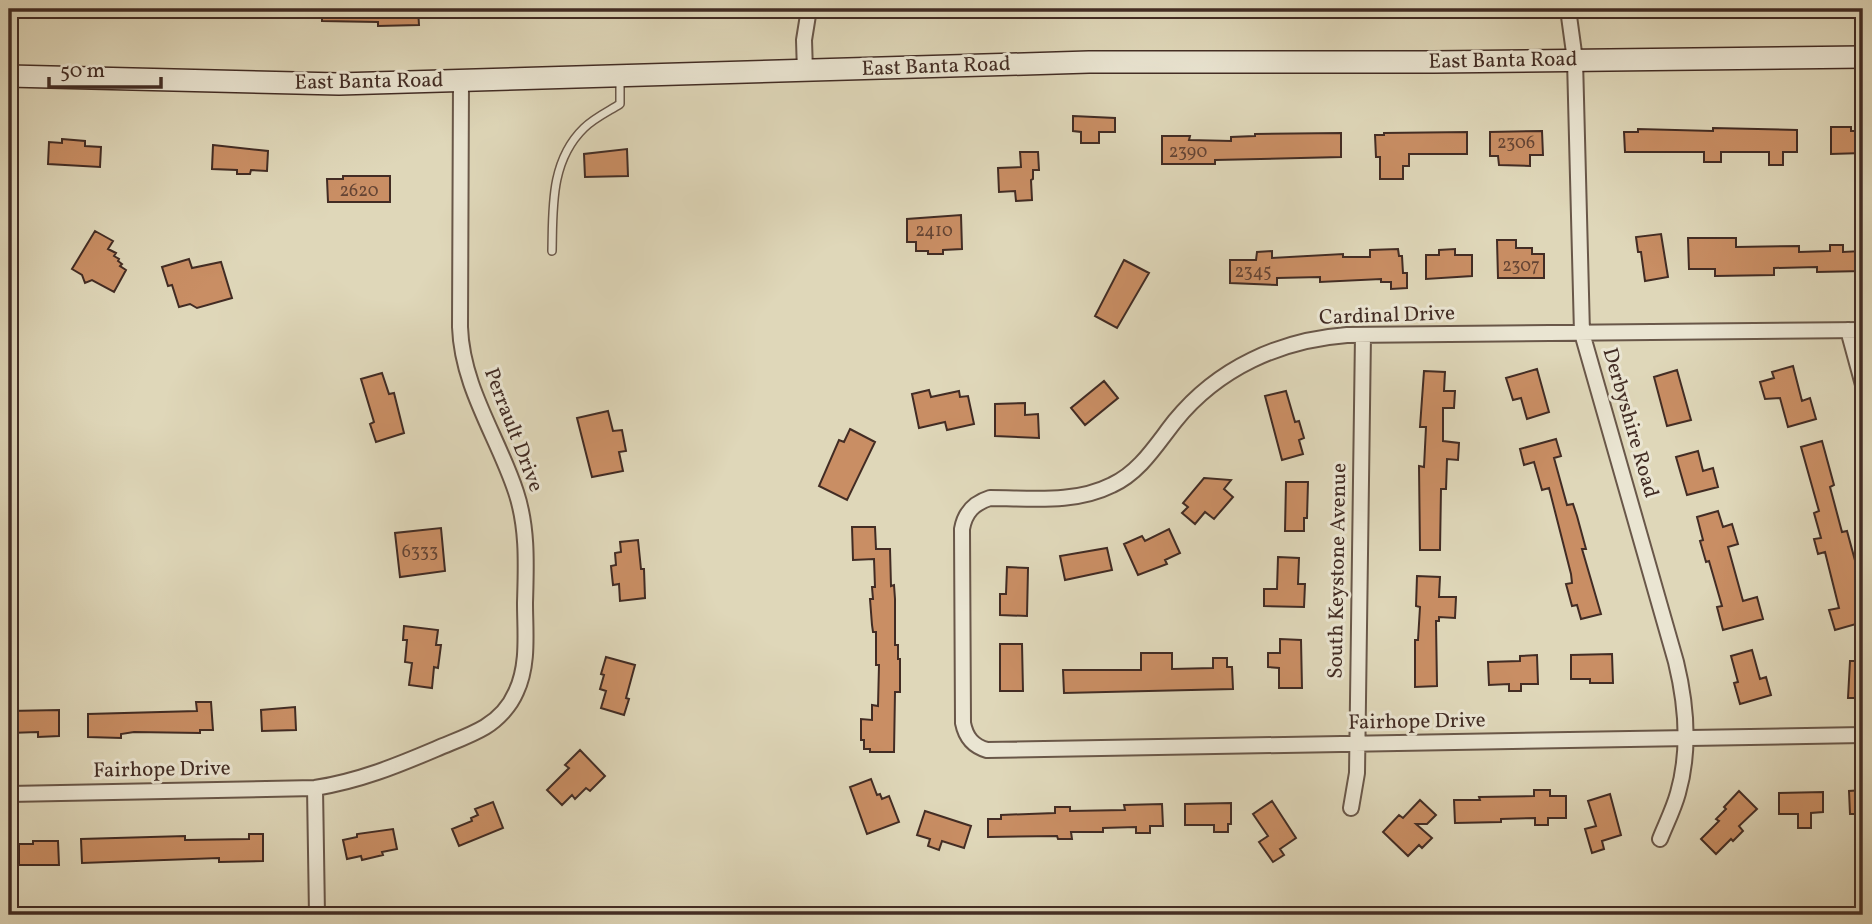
<svg xmlns="http://www.w3.org/2000/svg" width="1872" height="924" font-family="Vollkorn,serif">
	<style>
		.building { fill: #c98e64; stroke: #422c24; stroke-width: 2 }
		.lines { fill: none; stroke-linecap: round; stroke-linejoin: round }
		.lane-casing { stroke: #695749; stroke-width: 10 }
		.street-casing { stroke: #695749; stroke-width: 18 }
		.secondary-casing { stroke: #422c24; stroke-width: 24 }
		.lane { stroke: #eae5d2; stroke-width: 7 }
		.street { stroke: #eae5d2; stroke-width: 14 }
		.secondary { stroke: #eae5d2; stroke-width: 21 }
		.labels { text-anchor: middle; dominant-baseline: central; stroke-width: 6; stroke-linejoin: round; paint-order: stroke }
		.number-label { font-size: 18px; fill: #644434 }
		.street-label { font-size: 21px; fill: #422c24; stroke: #eae5d2 }
	</style>
	<rect width="100%" height="100%" fill="#dfd7b9"/>
	<filter id="stains"><feTurbulence type="fractalNoise" baseFrequency=".00286" numOctaves="4"/><feColorMatrix values="0 0 0 0 .2 0 0 0 0 .09 0 0 0 0 .02 0 0 0 .5 -.17"/></filter>
	<radialGradient id="worn" r=".72"><stop offset=".6" stop-color="#630" stop-opacity="0"/><stop offset="1" stop-color="#630" stop-opacity=".3"/></radialGradient>
	<path class="building" d="M322 9H418L419 25 378 26V22L322 21Z
		M1073 116 1115 118V132H1099V143H1081V132L1073 131Z
		M1831 127H1851V131H1863V153L1831 154Z
		M1713 128 1797 130V152H1783V165H1769V152H1721V162H1704V152H1625L1624 132H1638V129L1713 131Z
		M1542 131 1543 155H1530V166L1499 165 1498 156H1490V132Z
		M1467 132V154H1409V166H1403V179H1380V157H1376L1375 135H1384V133Z
		M1341 133V157L1215 160V164H1162V136H1190L1189 140 1231 141V137L1255 136V134Z
		M62 139 85 141V146L101 147 100 167 48 164 49 142 62 143Z
		M213 145 268 151 267 171 251 170 250 174H237V170L212 169Z
		M627 149 628 176 585 177 584 154Z
		M1020 152H1038L1039 170H1033V179L1031 180 1032 200 1016 201 1015 191 999 192 998 168 1021 167Z
		M343 176H390V202H328L327 179H343Z
		M961 215 962 249 943 250V254H928V251H916V242H907V219Z
		M95 231 113 241 108 249 116 253 114 256 119 259 118 261 122 264 120 266 126 270 114 292 92 280 85 283 82 275 72 269Z
		M1661 234 1668 277 1645 281 1641 252H1638L1636 237Z
		M1688 238H1736V247L1799 246V252L1830 251V245H1843V252L1862 251 1863 271 1817 272V267L1774 268V275L1715 276V269H1689Z
		M1497 240H1516V248H1532V254H1544V278H1498Z
		M1398 249 1399 256H1402L1403 273H1407V288L1391 289V282H1381V279L1320 282V277L1277 278V285L1230 283V260H1256L1257 252 1272 251V258L1343 254V257H1370V250Z
		M1455 249V255H1472V276L1426 279V255H1439V250Z
		M189 259 192 268 221 262 232 298 197 308 190 304 179 307 172 285 168 286 162 267Z
		M1124 260 1149 273 1117 328 1095 316Z
		M1793 366 1802 401 1810 398 1816 419 1788 427 1780 398 1765 399 1760 382 1774 378 1772 372Z
		M1537 369 1549 412 1527 419 1521 398 1513 400 1506 378Z
		M1677 370 1691 420 1667 426 1654 377Z
		M1424 371 1445 372 1444 391H1455L1454 408H1443V441L1459 443 1458 460 1447 459 1446 489H1441L1440 550H1420L1419 466 1424 467 1426 427H1420Z
		M382 373 389 394 394 393 404 433 376 442 370 424 374 422 361 379Z
		M1104 381 1118 398 1085 425 1071 408Z
		M929 390 931 397 959 391 960 397 968 396 974 424 947 430 945 422 919 428 912 394Z
		M1286 391 1295 422 1299 421 1304 438 1299 440 1303 454 1282 460 1265 396Z
		M1025 403V415L1038 414 1039 438 995 436V404Z
		M608 411 613 431 622 430 626 451 619 452 623 471 592 477 577 418Z
		M850 429 875 442 847 500 819 486 839 440 844 442Z
		M1556 439 1561 456 1554 458 1567 505 1573 504 1577 516 1586 549H1582L1601 614 1581 619 1577 605 1572 606 1566 584 1572 583 1571 574 1549 488 1542 490 1534 462 1524 465 1520 449Z
		M1822 441 1834 485 1830 487 1842 532 1847 531 1863 590V622L1835 630 1829 610 1839 608 1825 552 1818 554 1814 539 1821 538 1814 513 1819 511 1801 447Z
		M1698 451 1703 471 1713 468 1718 487 1687 495 1676 457Z
		M1204 478 1231 480 1224 489 1233 497 1214 519 1205 512 1195 524 1182 513 1188 507 1183 503Z
		M1286 482H1308L1307 518H1304V531H1285Z
		M1718 511 1723 527 1732 524 1738 544 1728 547 1743 601 1757 597 1763 619 1723 630 1717 607 1722 606 1709 561 1706 562 1700 541 1703 540 1697 517Z
		M852 527H875L876 549H890L891 586 894 585 895 599V645H898V659H900V692H895L894 752H870V749H864V740H861V719L872 720V705L878 706 879 665H876V632H873L872 625 870 599H873L872 587H875L874 559 853 560Z
		M441 528 445 571 400 577 395 533Z
		M1169 529 1180 553 1165 560 1167 564 1138 575 1124 544 1142 536 1145 541Z
		M638 540 641 569H644L645 598 620 601 619 584 613 585 611 566 616 565 615 553 621 552 620 542Z
		M1107 548 1112 570 1065 580 1060 556Z
		M1278 557 1299 558 1298 584H1305L1304 607 1264 606V589H1277Z
		M1007 567 1028 568 1027 616 1000 615V594H1006Z
		M1417 576 1440 577 1439 597H1456L1455 618 1439 617V621H1436L1437 686 1415 687V640H1418L1420 607 1416 606Z
		M404 626 438 630 436 645H441L438 668 434 667 432 688 409 685 412 663 405 662 407 640H403Z
		M1280 639 1301 640 1302 688H1279V668L1268 667V653H1280Z
		M1000 644H1022L1023 691H1000Z
		M1752 650 1760 679 1766 677 1771 695 1740 704 1734 683 1738 682 1731 656Z
		M1141 653H1172V669L1213 668V658H1227V667H1232L1233 689 1064 693 1063 670H1141Z
		M1612 654 1613 683H1590V679H1571V655Z
		M1537 655 1538 684H1521V691H1509V684L1489 685 1488 662 1520 661V656Z
		M606 657 635 665 626 698 629 699 624 715 601 708 606 691 600 689 604 675 601 674Z
		M1850 661H1863V698H1848Z
		M196 702H211L213 730H200V733L134 732 121 734V738L88 737V714L197 711Z
		M295 707 296 730 262 731 261 710Z
		M59 710V736L38 737V732L9 733V711Z
		M580 750 605 776 590 791 586 788 575 799 572 795 562 805 547 790 569 768 565 765Z
		M871 779 877 795 880 794 882 799 889 796 899 822 867 834 850 787Z
		M1534 790H1550V796H1566V818H1548V825H1535V818L1501 819V822L1455 823 1454 800H1480L1479 797 1534 796Z
		M1863 790V814H1850L1849 791Z
		M1739 791 1757 809 1739 826 1743 831 1733 841 1731 839 1716 854 1701 839 1719 821 1716 819 1726 809 1724 807Z
		M1823 792V812L1811 813V828H1798V814H1779V793Z
		M1610 794 1621 835 1602 841 1604 849 1592 853 1585 829 1596 826 1588 801Z
		M1420 800 1436 815 1427 824H1416L1432 838 1422 848 1419 845 1408 856 1383 832 1399 815 1403 818Z
		M1272 801 1296 838 1280 849 1284 855 1273 862 1259 842 1268 836 1253 814Z
		M493 802 503 828 459 846 452 829 472 821 471 818 478 815 475 809Z
		M1231 803V824H1228V832H1214V825H1185V804Z
		M1162 804 1163 826H1150V833H1136V827L1103 828V832H1071L1072 839H1058L1057 836 988 837V819H1001V815L1055 813V807H1070V811L1125 810 1124 805Z
		M925 811 971 826 964 848 942 841 939 850 928 846 930 839 917 835Z
		M393 829 397 849 382 852 383 855 362 860 361 856 347 859 343 840 357 837V834Z
		M249 834H263V861L219 862V858L82 863 81 839 185 836V840L249 839Z
		M33 841H58L59 865H19V844H33Z"/>
	<g class="lines">
		<g class="lane-casing">
			<path id="lane" d="M552 251C553 208 550 161 584 128 594 118 609 111 620 104V77"/>
		</g>
		<g class="street-casing">
			<path id="street" d="M1568 9 1575 60 1582 333 1676 662C1686 703 1690 751 1678 793 1674 808 1666 824 1660 839
				M805 72 804 40 809 9
				M1848 330 1863 385
				M1863 330 1347 335C1280 340 1218 368 1175 421 1156 445 1140 472 1112 485 1074 504 1031 498 990 498 974 503 965 512 962 529L963 723C966 738 973 746 987 750L1863 735
				M315 788 317 915
				M9 794 315 788C359 781 396 766 436 749 452 742 470 736 485 727 498 719 510 706 516 692 529 665 525 632 525 603 526 566 528 528 516 492 498 437 462 387 460 327L461 81
				M1351 808 1357 773 1363 335"/>
		</g>
		<g class="secondary-casing">
			<path id="secondary" d="M9 76 339 84 1089 62H1434L1863 57"/>
		</g>
		<use href="#lane" class="lane"/>
		<use href="#street" class="street"/>
		<use href="#secondary" class="secondary"/>
	</g>
	<g class="labels">
		<g class="number-label">
			<text x="1516" y="143">2306</text>
			<text x="1188" y="152">2390</text>
			<text x="359" y="191">2620</text>
			<text x="934" y="231">2410</text>
			<text x="1521" y="266">2307</text>
			<text x="1253" y="272">2345</text>
			<text x="420" y="552">6333</text>
		</g>
		<g class="street-label">
			<text transform="translate(1503 61) rotate(-1)">East Banta Road</text>
			<text transform="translate(936 67) rotate(-2)">East Banta Road</text>
			<text transform="translate(369 82) rotate(-1)">East Banta Road</text>
			<text transform="translate(1387 316) rotate(-2)">Cardinal Drive</text>
			<text transform="translate(1630 423) rotate(74)">Derbyshire Road</text>
			<text transform="translate(513 430) rotate(69)">Perrault Drive</text>
			<text transform="translate(1338 571) rotate(-89)">South Keystone Avenue</text>
			<text transform="translate(1417 722) rotate(-1)">Fairhope Drive</text>
			<text transform="translate(162 770) rotate(-1)">Fairhope Drive</text>
		</g>
	</g>
	<rect width="1872" height="924" fill="none" stroke="#dfd7b9" stroke-width="35"/>
	<rect x="10" y="10" width="1851" height="903" fill="none" stroke="#422c24" stroke-width="3.5"/>
	<rect x="18" y="18" width="1837" height="889" fill="none" stroke="#422c24" stroke-width="2"/>
	<path d="M49 77v10h112v-10" fill="none" stroke="#422c24" stroke-width="3.5"/>
	<text x="60" y="77" font-size="21" fill="#422c24" stroke="#eae5d2" stroke-width="5" paint-order="stroke">50 m</text>
	<rect width="100%" height="100%" filter="url(#stains)"/>
	<rect width="100%" height="100%" fill="url(#worn)"/>
</svg>
